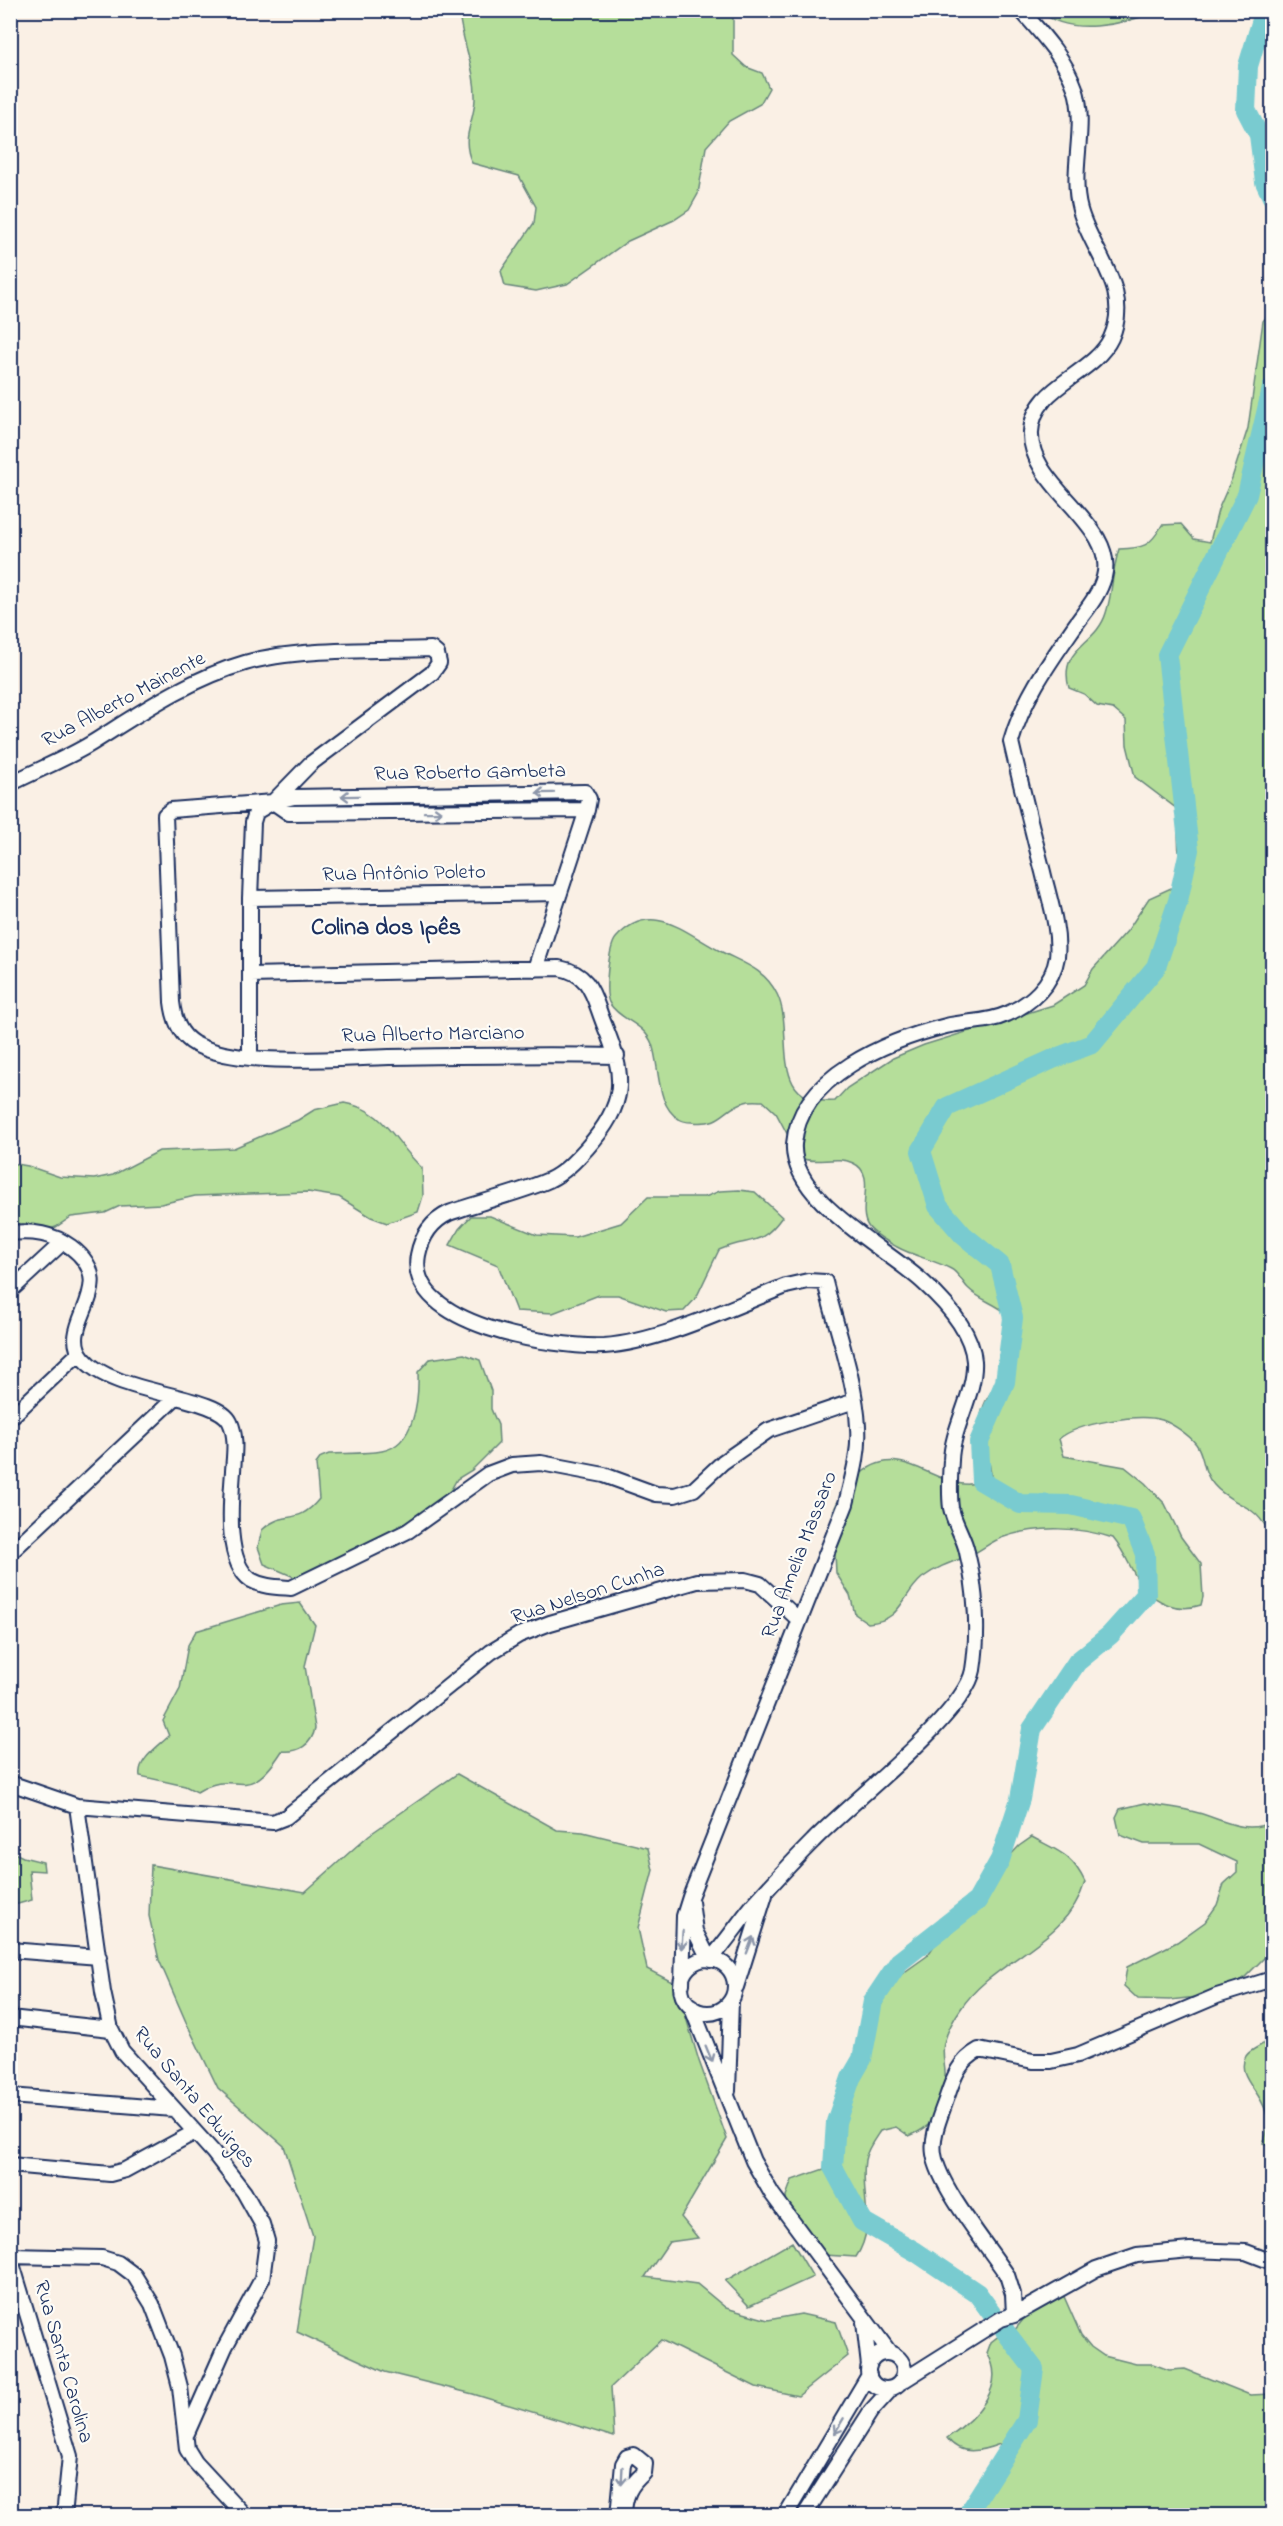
<svg xmlns="http://www.w3.org/2000/svg" width="1283" height="2526" font-family="'Indie Flower',sans-serif">
	<style>
		.green { fill: #b5de9a; stroke: #68867c; stroke-width: 1.5 }
		.lines { fill: none; stroke-linecap: round; stroke-linejoin: round }
		.river { stroke: #79cbd0; stroke-width: 20 }
		.minor-casing { stroke: #1b2f5e; stroke-width: 18 }
		.minor { stroke: #fdfcf7; stroke-width: 14 }
		.oneway { stroke: #8c96aa }
		.labels { text-anchor: middle; dominant-baseline: central; stroke-width: 4.5; stroke-linejoin: round; paint-order: stroke }
		.street-label { font-size: 21px; fill: #1b2f5e; stroke: #fdfcf7 }
		.quarter-label { font-size: 24px; font-weight: bold; fill: #1b2f5e; stroke: #fdfcf7 }
	</style>
	<rect width="100%" height="100%" fill="#faf0e5"/>
	<filter id="ink" filterUnits="userSpaceOnUse"><feTurbulence type="fractalNoise" baseFrequency=".0167" numOctaves="2"/><feDisplacementMap in="SourceGraphic" scale="12" xChannelSelector="R" yChannelSelector="G"/><feConvolveMatrix kernelMatrix="1 2 1 2 8 2 1 2 1" color-interpolation-filters="sRGB"/></filter>
	<g filter="url(#ink)">
		<path class="green" d="M459 11H733V55L746 67 762 73 769 88 760 104 729 121 706 147 698 194 689 210 674 220 628 241 567 284 536 291 505 286 501 271 534 223 536 207 519 176 472 163C460 136 474 125 475 99 476 69 461 40 459 11Z
			M1040 11H1156C1123 25 1069 37 1040 11Z
			M1272 311V1536C1267 1528 1261 1517 1252 1511 1239 1502 1225 1498 1214 1485 1201 1470 1205 1456 1196 1444 1189 1435 1173 1424 1162 1420 1140 1413 1077 1423 1059 1439L1064 1456 1125 1467 1145 1483 1165 1504 1181 1537 1201 1564 1203 1597 1201 1605C1189 1609 1180 1609 1169 1605 1132 1591 1136 1566 1113 1538 1079 1527 1039 1525 1004 1537 990 1541 978 1554 963 1558 949 1563 935 1568 922 1578 901 1596 902 1621 868 1623L855 1614 850 1595 836 1573 833 1512C838 1498 847 1487 857 1477 905 1430 944 1507 991 1477 991 1455 977 1438 981 1415 988 1380 1024 1372 1015 1330 1010 1305 985 1305 969 1289 963 1284 959 1273 951 1269 937 1261 913 1256 897 1247 888 1242 873 1234 868 1226 856 1208 878 1174 853 1163 836 1155 817 1165 800 1158L776 1113 763 1101C758 1101 751 1100 745 1102 723 1108 723 1126 692 1122 688 1122 682 1121 679 1119 656 1106 660 1067 652 1044 644 1023 621 1021 610 1004 603 995 609 946 616 938 652 898 686 934 720 951 743 963 765 969 777 994 796 1032 765 1105 835 1101L847 1088 893 1058 924 1045 1053 1005 1084 985 1093 969 1128 930 1149 898 1180 884 1177 809 1135 777 1127 745 1126 720 1113 709 1097 706 1084 694 1069 688C1058 647 1096 646 1106 613 1113 592 1112 570 1119 549 1143 548 1150 547 1162 525L1181 524 1194 539 1210 542 1218 510 1232 478 1248 428 1263 321Z
			M344 1103C385 1109 394 1142 422 1168L423 1196 418 1212 387 1223 371 1217 339 1197 308 1192 195 1196 161 1204 120 1206 105 1213 71 1217 56 1227 11 1241 10 1163 28 1166 60 1177 94 1179 113 1175 159 1151 234 1148 298 1120 314 1110Z
			M739 1190 755 1192 782 1217C759 1249 750 1236 719 1250L696 1298 684 1311 666 1312 618 1295H599L553 1313 516 1311 498 1265 450 1245 459 1229 471 1216H490L537 1235 575 1237 621 1223 648 1197H705L720 1191Z
			M464 1354 480 1360 491 1391V1409L498 1425 499 1443 472 1470 457 1479 448 1495 422 1518 319 1576 294 1577 264 1564 258 1547 262 1530C284 1509 297 1527 319 1499L316 1464 321 1457 329 1454C346 1453 365 1454 382 1451 415 1445 419 1399 418 1372L430 1359Z
			M300 1603 315 1625 305 1666 315 1728C312 1745 298 1753 282 1751 245 1809 238 1766 197 1792L185 1786 140 1776C137 1760 159 1746 169 1736L163 1721 180 1689 188 1645 196 1631 281 1605Z
			M457 1774 557 1830 583 1832 648 1848 653 1870 638 1928 647 1969 676 1984 699 2061 727 2139 681 2217 698 2238 669 2242 645 2277 697 2284 726 2308 768 2320 801 2314 836 2322 848 2356 798 2396 756 2387 661 2340 611 2387 614 2437 473 2394 385 2372 297 2332 313 2236 284 2146 218 2088 186 2022 159 1960 149 1916 151 1865 305 1892 369 1835Z
			M1145 1803C1160 1806 1176 1807 1191 1811 1220 1817 1242 1836 1272 1822V1946L1264 1958 1240 1982 1205 1996 1170 2000 1138 1999 1124 1986 1127 1967 1177 1942 1205 1922 1217 1905 1224 1884 1237 1872V1862L1199 1844H1144L1120 1835 1116 1817 1120 1809Z
			M1032 1837C1058 1851 1072 1854 1085 1882 1066 1945 994 1958 960 2010 953 2020 947 2032 944 2043 942 2052 944 2062 945 2071 946 2104 940 2124 909 2136L896 2127 880 2131C874 2140 867 2149 865 2160 860 2195 877 2226 856 2257L824 2255 787 2212 786 2196 792 2180 824 2169 835 2133 844 2120 855 2071 870 2038 872 2022 890 1989 899 1976 927 1956 936 1943 952 1932 994 1873 1019 1846Z
			M10 1851 23 1857 43 1862 44 1871 29 1870 32 1900 11 1906Z
			M1272 2037V2146L1263 2143C1283 2099 1231 2082 1246 2056 1251 2048 1266 2045 1272 2037Z
			M792 2242 813 2277 749 2306 725 2281Z
			M1062 2292 1081 2335 1091 2347 1104 2356 1136 2364H1153L1169 2370 1185 2369 1250 2395 1272 2394V2515H963L990 2474 1003 2447 1000 2444C981 2451 961 2457 947 2438 973 2420 1009 2387 987 2353L991 2342 1000 2335 1013 2332 1031 2310Z"/>
		<g class="lines">
			<path class="river" d="M1265 10 1248 66 1246 110 1259 135 1265 182 1272 197
				M996 2319 977 2293 916 2252 862 2221 833 2167 836 2122 851 2078 862 2059 873 2001 899 1962 977 1901 1000 1860 1020 1799 1032 1729 1077 1662 1110 1635 1146 1595 1145 1554 1131 1519 1071 1505 1020 1504 981 1481 979 1442 1005 1382 1013 1318 1000 1265 963 1235 938 1206 921 1151 947 1107 1053 1059 1092 1044 1156 967 1178 901 1189 850 1167 655 1247 495 1272 388
				M966 2516 1027 2420 1034 2369 1005 2331"/>
			<g class="minor-casing">
				<path id="minor" d="M10 784C37 770 66 759 92 743 140 713 189 679 245 663 296 648 375 651 431 649L437 654 439 663 432 673 310 764 273 802 256 812 253 822 250 898V1057
					M273 802 289 813 587 810
					M250 898 560 893
					M535 969 587 810 589 799 585 792 294 797 273 802 171 810 165 815 172 1002C174 1019 179 1035 195 1044 240 1068 338 1058 389 1057 465 1056 541 1054 617 1056
					M250 975 559 968C592 974 593 997 604 1024 626 1077 627 1103 587 1148 576 1160 564 1173 549 1180 517 1194 482 1201 449 1213 432 1221 422 1235 418 1255 405 1326 556 1348 604 1346 661 1342 732 1307 786 1286L808 1281 825 1282C836 1327 856 1382 858 1427 860 1453 852 1479 846 1504L690 1897 684 1916 682 1984
					M10 1233C33 1231 52 1233 71 1247 124 1287 55 1324 83 1358 113 1395 217 1394 230 1422 237 1437 234 1455 233 1471 231 1499 224 1562 251 1580 263 1587 278 1587 291 1588L408 1531 488 1474 512 1465 541 1463 604 1475 656 1494 675 1495 694 1489 723 1462 769 1430 854 1401
					M10 1291 63 1242
					M10 1418 79 1353
					M10 1553 176 1397
					M10 1783 77 1806 273 1822 286 1817 491 1652 519 1635 550 1623 697 1581 745 1580 760 1584 798 1619
					M77 1806 103 1992 111 2029 122 2051 213 2152 244 2192 262 2224 267 2241 262 2279 225 2347 187 2433
					M691 1902 695 1931 709 1959
					M10 1950 99 1957
					M681 1986a27 27 0 1 1 54 0a27 27 0 1 1-54 0Z
					M710 1960C726 1942 739 1922 754 1904 773 1883 793 1861 813 1841 848 1804 965 1715 973 1670 979 1632 976 1589 967 1552 964 1537 954 1523 951 1508 949 1493 950 1475 951 1460 952 1428 976 1392 974 1361 972 1331 945 1302 924 1283 888 1249 790 1200 794 1144 799 1076 889 1040 946 1026 966 1021 988 1023 1007 1014 1030 1004 1053 984 1057 957 1060 930 1049 898 1043 872 1032 829 1021 785 1011 742 1023 699 1049 663 1074 627 1085 611 1099 596 1104 577 1118 524 1028 487 1031 432 1033 385 1093 376 1111 338 1133 290 1092 253 1080 210 1069 170 1088 127 1075 88 1064 57 1042 34 1021 10
					M736 1987 765 1895
					M691 2006 753 2161 772 2194 890 2353
					M10 2018 111 2029
					M728 2091 731 2001
					M10 2096 173 2109
					M10 2165 110 2174 125 2170 195 2132
					M10 2256 102 2258 118 2263 134 2275 152 2304 172 2356 180 2387 187 2449 195 2462 245 2516
					M10 2257 70 2456 64 2516
					M1014 2315 1096 2269 1137 2255 1190 2250 1246 2252 1272 2262
					M864 2322 869 2366
					M868 2371a18 18 0 1 1 36 0a18 18 0 1 1-36 0Z
					M901 2382 1001 2319 1014 2315 1013 2294 1007 2275C987 2245 939 2187 934 2154 931 2135 941 2115 947 2097 954 2076 959 2061 979 2050L1033 2061H1051L1078 2055 1217 1996 1272 1979
					M618 2516 623 2464 627 2457 634 2455 645 2464 644 2473C630 2485 624 2496 624 2516
					M785 2516 869 2375
					M804 2516 871 2411 891 2389"/>
			</g>
			<use href="#minor" class="minor"/>
		</g>
		<defs><path id="oneway-shaft" d="M-6 0H5M1.5-3L5.5 0L1.5 3" fill="none" stroke-width="1.6" stroke-linecap="round" stroke-linejoin="round" transform="scale(1.5)"/></defs>
		<g class="oneway">
			<use href="#oneway-shaft" transform="translate(545 793) rotate(179)"/>
			<use href="#oneway-shaft" transform="translate(350 796) rotate(179)"/>
			<use href="#oneway-shaft" transform="translate(433 812) rotate(-1)"/>
			<use href="#oneway-shaft" transform="translate(682 1940) rotate(94)"/>
			<use href="#oneway-shaft" transform="translate(750 1945) rotate(-69)"/>
			<use href="#oneway-shaft" transform="translate(709 2054) rotate(68)"/>
			<use href="#oneway-shaft" transform="translate(839 2426) rotate(121)"/>
			<use href="#oneway-shaft" transform="translate(622 2476) rotate(93)"/>
		</g>
	</g>
	<g class="labels">
		<g class="street-label">
			<text transform="translate(124 700) rotate(-28)">Rua Alberto Mainente</text>
			<text transform="translate(470 773) rotate(-1)">Rua Roberto Gambeta</text>
			<text transform="translate(404 874) rotate(-1)">Rua Antônio Poleto</text>
			<text transform="translate(433 1035) rotate(-1)">Rua Alberto Marciano</text>
			<text transform="translate(800 1555) rotate(-69)">Rua Amelia Massaro</text>
			<text transform="translate(588 1594) rotate(-18)">Rua Nelson Cunha</text>
			<text transform="translate(194 2098) rotate(50)">Rua Santa Edwirges</text>
			<text transform="translate(63 2362) rotate(74)">Rua Santa Carolina</text>
		</g>
		<g class="quarter-label">
			<text x="386" y="928">Colina dos Ipês</text>
		</g>
	</g>
	<rect width="1283" height="2526" fill="none" stroke="#fdfcf7" stroke-width="36"/>
	<rect x="18" y="18" width="1247" height="2490" fill="none" stroke="#1b2f5e" stroke-width="2" filter="url(#ink)"/>
</svg>
